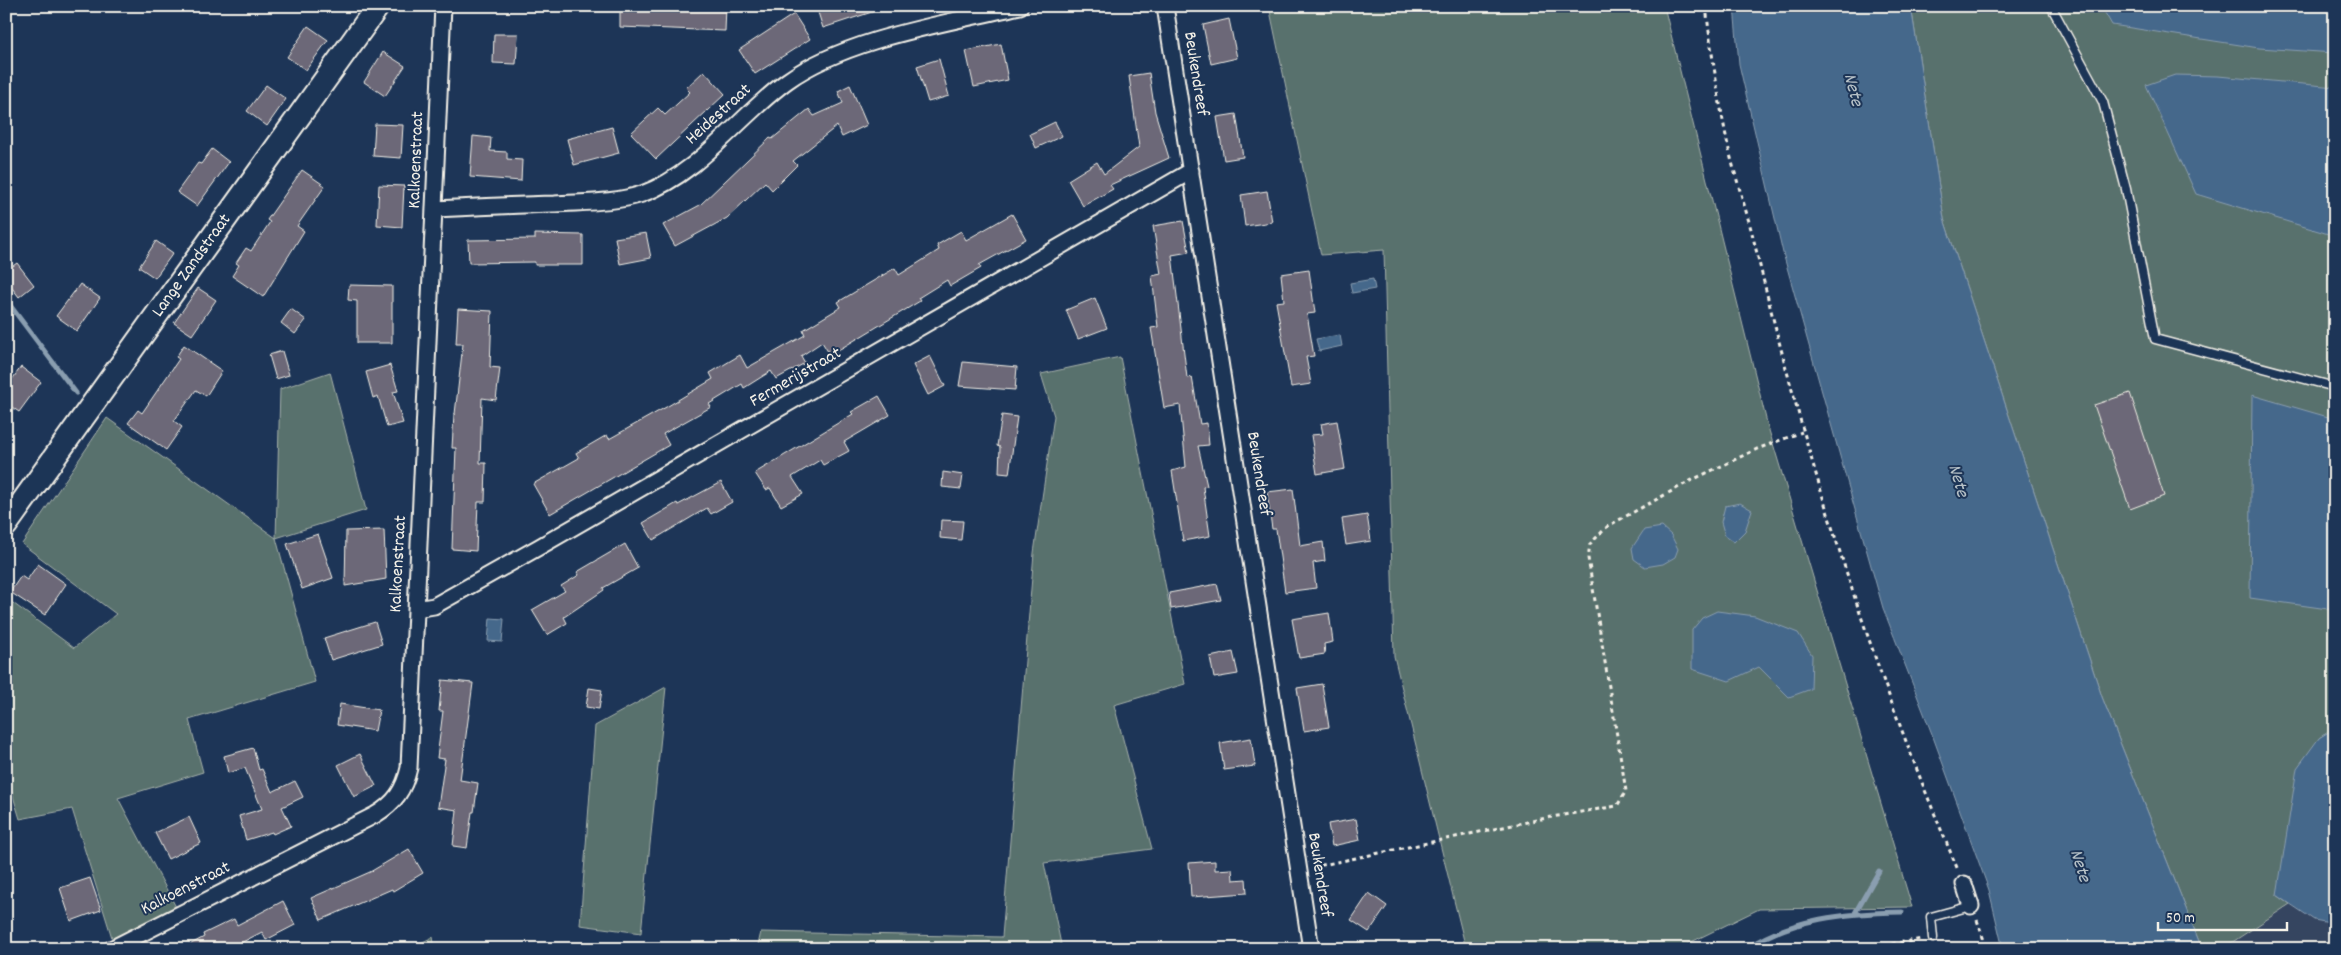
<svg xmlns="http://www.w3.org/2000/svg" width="2341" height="955" font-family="Dekko,sans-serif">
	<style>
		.built { fill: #354461 }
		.green { fill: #59716d; stroke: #a6b1aa }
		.water { fill: #44678b; stroke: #8a9eb0 }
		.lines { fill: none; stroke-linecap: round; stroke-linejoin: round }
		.stream { stroke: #8a9eb0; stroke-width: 5 }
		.building { fill: #6c6878; stroke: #f4f1e8 }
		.lane-casing { stroke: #f4f1e8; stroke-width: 11 }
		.street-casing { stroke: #f4f1e8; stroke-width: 19 }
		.secondary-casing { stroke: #f4f1e8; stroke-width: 26 }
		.path { stroke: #f4f1e8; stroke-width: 3; stroke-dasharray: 4 4; stroke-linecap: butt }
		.lane { stroke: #1d3557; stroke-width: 8 }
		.street { stroke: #1d3557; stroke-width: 15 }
		.secondary { stroke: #1d3557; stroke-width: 22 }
		.labels { text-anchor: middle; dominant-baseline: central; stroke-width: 4; stroke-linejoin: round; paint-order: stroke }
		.street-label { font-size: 18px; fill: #f4f1e8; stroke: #1d3557 }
		.water-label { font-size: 19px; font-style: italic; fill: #b6c1c7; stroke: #1d3557 }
	</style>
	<rect width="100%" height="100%" fill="#1d3557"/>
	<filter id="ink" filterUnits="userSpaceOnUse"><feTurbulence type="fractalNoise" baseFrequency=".02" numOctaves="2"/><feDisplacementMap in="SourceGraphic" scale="10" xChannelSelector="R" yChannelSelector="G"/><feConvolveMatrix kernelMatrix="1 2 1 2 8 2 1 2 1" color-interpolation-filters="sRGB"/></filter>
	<g filter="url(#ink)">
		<path class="built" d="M2290 904 2314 920 2335 924V949H2222Z"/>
		<path class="green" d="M1269 6H1664L1768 427 1912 907 1759 909 1677 949H1466L1394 656 1384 250 1321 255Z
			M1911 6H2335V728L2319 738 2277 895 2290 904 2222 949H2202L2102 697 1944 219Z
			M1120 357 1185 684 1114 705 1152 849 1044 863 1062 949H757L761 932 1002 937 1034 553 1054 416 1041 374Z
			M330 372 366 510 276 538 315 682 189 720 203 772 118 798 177 909 113 941 72 809 20 819 6 773V598L74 648 116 614 22 544 107 418 276 538 280 389Z
			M666 687 641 933 580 925 595 726Z
			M433 937 435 949H408Z"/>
		<path class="water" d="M1734 6H1911L1944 219 2102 697 2202 949H2003L1989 890 1932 734 1883 608 1852 499 1783 253 1739 64Z
			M2101 6H2335V53L2259 48 2112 25Z
			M2175 75 2218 76 2335 87V236L2196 194 2146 85Z
			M1373 279 1375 289 1352 293 1350 283Z
			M1340 335 1342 346 1319 351 1316 339Z
			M2252 395 2335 419V610L2250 598Z
			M1740 503 1752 510 1745 531 1734 542 1725 536 1721 522 1725 506Z
			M1662 527 1671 535 1678 549 1675 557 1663 564 1645 567 1634 559 1632 548 1644 530Z
			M1717 611 1755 616 1798 633 1812 655 1811 689 1789 697 1759 667 1729 681 1692 669V630L1702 618Z
			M490 618 504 619 502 642 488 641Z
			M2335 728V924L2314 920 2277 895 2297 768 2319 738Z"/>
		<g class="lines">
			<path class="stream" d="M6 300 76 393
				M1855 913 1879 871
				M1745 949C1792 918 1846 913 1902 912"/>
		</g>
		<path class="building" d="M620 6H726L725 31 620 27Z
			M816 6H881V9L823 28Z
			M794 14 810 39 755 74 739 50Z
			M1229 19 1237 58 1211 64 1203 25Z
			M308 26 328 40 306 70 287 57Z
			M494 34H518L516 64 493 63Z
			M1001 44 1008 80 974 87 966 51Z
			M383 52 405 66 385 96 364 82Z
			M939 59 949 96 928 102 917 66Z
			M704 71 725 94 656 159 631 133 658 108 665 115 690 92 686 88Z
			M1149 73 1155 112 1169 158 1110 185 1113 189 1083 206 1068 180 1097 162 1104 174 1139 147 1129 76Z
			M266 85 286 99 267 126 247 111Z
			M850 85 867 125 842 137 837 126 793 161 797 165 772 190 765 182 727 218 675 246 663 225 700 205 770 138 772 139 809 109 814 116 843 103 838 91Z
			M1236 114 1243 157 1224 160 1217 117Z
			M1055 122 1062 136 1036 148 1030 134Z
			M375 124 403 125 401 158 373 156Z
			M612 127 619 153 574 165 567 139Z
			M473 136 491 138 490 151 507 152V159L522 160 521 181 470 177Z
			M212 149 229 162 197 206 177 192 198 163 201 164Z
			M302 170 325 186 297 226 304 231 263 297 232 276 239 265 236 263 246 248 251 251 270 222 267 220Z
			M379 185 404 186 402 227 377 225Z
			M1267 191 1272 222 1245 226 1241 195Z
			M1012 214 1026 239 979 265 981 268 950 286 947 280 918 298 920 301 830 355 822 342 801 356 805 363 776 379 771 371 744 388 742 384 709 404 711 407 663 434 669 445 550 514 533 484 579 458 576 453 607 435 609 439 668 406 713 379 710 373 740 355 747 368 805 335 803 330 841 307 838 302 895 268 899 275 939 250 937 245 961 231 966 240Z
			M1183 221 1189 252 1172 255 1187 378 1192 377 1200 424 1207 423 1209 445 1198 446 1207 486 1203 487 1210 536 1183 541 1172 471 1186 467 1180 405 1164 408 1151 328 1158 327 1152 276 1161 274 1153 226Z
			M646 233 651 258 620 264 615 238Z
			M535 234 583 235V265H535V262L469 263 468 240 535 239Z
			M156 241 173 253 155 278 139 267Z
			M17 263 34 285 19 297 6 280V271Z
			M1309 270 1315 313 1307 314 1314 356 1306 357 1311 384 1291 387 1276 302 1284 301 1281 274Z
			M80 284 100 298 77 331 56 316Z
			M349 285 392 286V343H357V301L348 300Z
			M198 288 216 300 192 335 174 323Z
			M1095 298 1107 328 1078 339 1066 310Z
			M291 309 306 320 295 334 281 323Z
			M458 309 492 311 490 367 500 368 496 400 482 398 480 463H486L485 502H478L476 551 452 549 456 448H452L454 414H455L463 344H456Z
			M184 345 222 371 206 396 196 390 174 421 182 427 166 450 128 423 138 410 142 413 179 359 176 357Z
			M282 351 289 375 276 379 269 355Z
			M930 356 945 386 928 395 913 365Z
			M963 362 1017 367 1015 390 959 386Z
			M390 365 398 391 393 392 403 423 387 427 378 396 373 398 366 372Z
			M21 367 41 382 19 412 6 403V388Z
			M2130 393 2164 496 2130 509 2094 405Z
			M879 396 890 415 844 442 849 451 823 465 820 460 792 477 803 494 781 506 770 488 766 490 755 473 853 414 851 412Z
			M1002 415 1017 417 1009 474 999 473 1000 447 997 446Z
			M1337 421 1345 469 1317 474 1311 435 1323 434 1321 424Z
			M943 472 963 475 961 489 942 487Z
			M721 482 732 502 711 514 707 508 653 540 643 523 677 503 678 505Z
			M1293 489 1300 546 1323 542 1325 561 1313 563 1316 588 1285 592 1276 529H1272L1267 492Z
			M1367 515 1371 541 1346 545 1342 519Z
			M941 520 963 521 961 540 940 538Z
			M384 530 386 579 345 586 346 531Z
			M318 534 333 578 302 589 287 544Z
			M625 544 638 568 603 588 604 590 564 617 567 623 547 635 532 610 565 591 561 586 579 575 577 572Z
			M38 564 66 584 45 615 10 592 21 576 27 580Z
			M1217 584 1221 600 1171 609 1169 593Z
			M1329 613 1333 642 1324 644 1325 654 1299 658 1292 619Z
			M375 622 382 644 331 660 324 638Z
			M1233 652 1238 674 1214 678 1210 657Z
			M442 680 473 683 460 780 478 783 474 812H472L467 848 453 846 457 810 438 807 445 759 437 758 443 711H439Z
			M1322 684 1329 727 1304 731 1297 688Z
			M589 688 602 690 599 709 586 707Z
			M340 704 379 710 375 731 337 725Z
			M1251 738 1255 766 1224 770 1220 743Z
			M253 748 259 770 262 769 272 792 295 781 303 797 282 807 291 826 273 834 272 832 246 840 239 816 262 809 245 768 228 773 224 756Z
			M360 754 376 786 354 797 338 765Z
			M189 817 201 843 168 859 155 833Z
			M1356 819 1360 840 1332 846 1328 824Z
			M409 849 423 873 393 891 392 889 321 920 311 898 370 872Z
			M1215 861V870L1232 869 1233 880 1246 879 1247 893 1191 897 1189 863Z
			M90 878 101 910 71 921 60 888Z
			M1369 893 1387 906 1369 932 1351 920Z
			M283 901 295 925 266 940 262 932 229 949H182L204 937 203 934 234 919 237 925Z"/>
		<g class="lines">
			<g class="lane-casing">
				<path id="lane" d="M2051 6 2103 102 2126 189 2155 339 2335 387
					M1933 938 1931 917 1971 906"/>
			</g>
			<g class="street-casing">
				<path id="street" d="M1165 6 1311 949
					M434 209C475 207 515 205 555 204 584 202 614 203 642 194 699 174 739 116 787 81 847 38 949 23 1020 6
					M416 609 434 606 539 547 1191 171
					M1964 884 1971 906
					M111 949 375 815C395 803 404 790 409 768L443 6"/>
			</g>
			<g class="secondary-casing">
				<g id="secondary">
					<path id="s1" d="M6 525 378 6"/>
				</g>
			</g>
			<path class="path" d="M1706 6C1711 51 1718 96 1727 141 1734 174 1746 208 1754 241 1805 456 1871 667 1958 870
				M1313 867 1546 818 1617 806 1626 791 1588 558 1590 544 1608 526 1692 480 1757 449 1802 432
				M1977 920 1987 949
				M1860 949 1923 939"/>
			<use href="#lane" class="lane"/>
			<use href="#street" class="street"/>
			<use href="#secondary" class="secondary"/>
		</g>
	</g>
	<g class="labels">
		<g class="street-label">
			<text transform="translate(1195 74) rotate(81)">Beukendreef</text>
			<text transform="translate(719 115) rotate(-42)">Heidestraat</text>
			<text transform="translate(417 160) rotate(-88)">Kalkoenstraat</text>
			<text stroke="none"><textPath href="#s1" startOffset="319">Lange Zandstraat</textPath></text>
			<text transform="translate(796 378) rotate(-30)">Fermerijstraat</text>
			<text transform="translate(1258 474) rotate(81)">Beukendreef</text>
			<text transform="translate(399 564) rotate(-87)">Kalkoenstraat</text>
			<text transform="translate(1319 875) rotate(81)">Beukendreef</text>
			<text transform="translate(186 889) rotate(-27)">Kalkoenstraat</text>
		</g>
		<g class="water-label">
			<text transform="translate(1852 90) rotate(76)">Nete</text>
			<text transform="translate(1957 481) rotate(74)">Nete</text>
			<text transform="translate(2079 866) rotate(73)">Nete</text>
		</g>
	</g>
	<rect width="2341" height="955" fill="none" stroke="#1d3557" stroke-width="25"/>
	<rect x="12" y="12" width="2316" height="930" fill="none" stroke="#f4f1e8" stroke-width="2" filter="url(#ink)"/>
	<path d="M2158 922v8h129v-8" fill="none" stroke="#f4f1e8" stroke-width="2.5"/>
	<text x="2166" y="922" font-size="15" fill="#f4f1e8" stroke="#1d3557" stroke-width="4" paint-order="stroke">50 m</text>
</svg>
